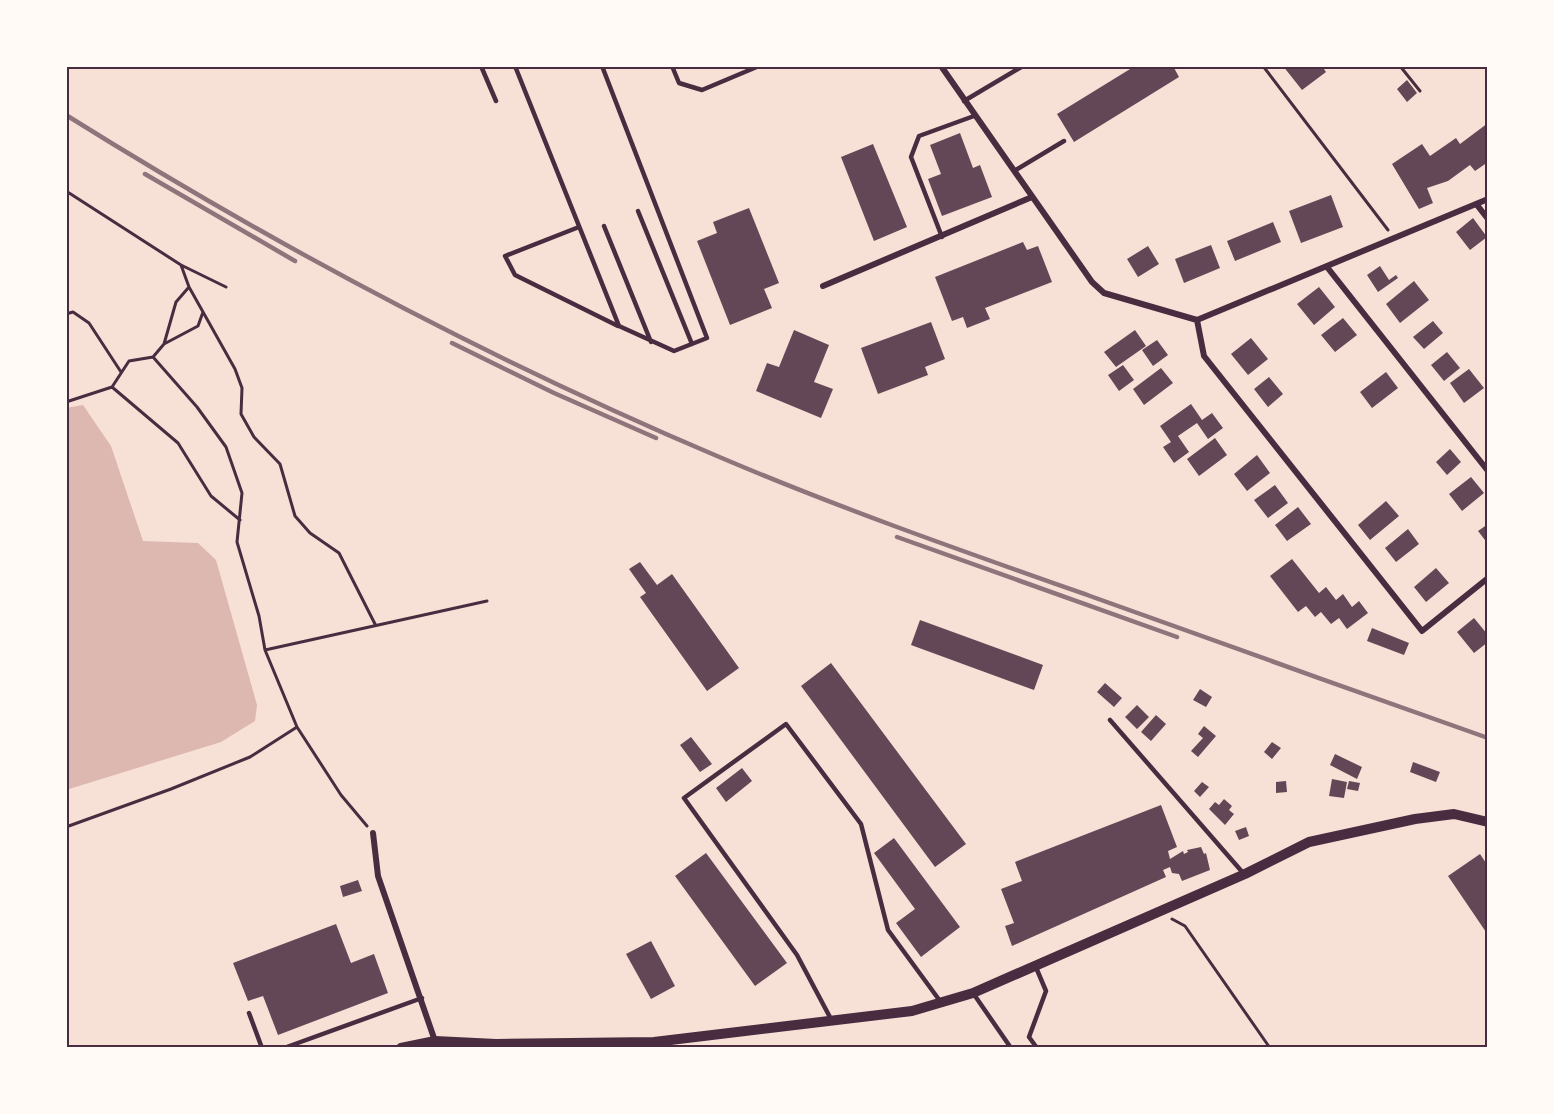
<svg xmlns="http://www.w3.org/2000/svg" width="1554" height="1114" font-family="Ubuntu,sans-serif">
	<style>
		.water { fill: #dcb8b0 }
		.building { fill: #644757 }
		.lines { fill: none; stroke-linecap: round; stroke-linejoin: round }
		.path { stroke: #4a2c40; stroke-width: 3 }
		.service { stroke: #4a2c40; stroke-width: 4.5 }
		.minor { stroke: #4a2c40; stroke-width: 6 }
		.tertiary { stroke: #4a2c40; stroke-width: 10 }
		.rail { stroke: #8f747c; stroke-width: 4.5 }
		.neatline { fill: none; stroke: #4a2c40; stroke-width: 2 }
	</style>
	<rect width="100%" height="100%" fill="#f7e1d7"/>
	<path class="water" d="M83 405 111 446 143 541 198 543 216 560 257 705 255 721 221 742 66 790V408Z"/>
	<path class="building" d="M1135 66H1173L1179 77 1074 142 1057 114Z
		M1283 66H1322L1326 72 1302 90Z
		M1407 80 1417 93 1407 102 1397 89Z
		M1488 123V162L1475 171 1470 165 1448 181 1427 188 1433 203 1419 209 1392 164 1422 144 1430 156 1456 138 1460 144Z
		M960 133 973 168 980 165 992 197 942 216 928 179 941 174 930 145Z
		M873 144 907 227 874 241 841 157Z
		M1331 195 1343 227 1301 243 1289 211Z
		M749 208 779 283 764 289 772 308 730 325 697 241 717 233 713 222Z
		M1473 218 1487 237 1470 250 1456 232Z
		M1273 222 1281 242 1235 261 1227 241Z
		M1023 242 1027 250 1038 246 1052 282 985 308 990 319 967 328 963 317 952 321 935 277Z
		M1211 245 1220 268 1184 283 1175 259Z
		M1148 246 1159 264 1138 277 1127 259Z
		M1380 266 1389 280 1396 275 1398 278 1378 292 1367 275Z
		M1414 281 1429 300 1400 323 1386 304Z
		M1319 287 1335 307 1314 325 1297 304Z
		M1343 318 1357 335 1335 352 1321 335Z
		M1433 321 1443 333 1424 349 1413 337Z
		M931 322 945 359 925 367 928 375 878 394 861 348Z
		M794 330 829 345 814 382 833 389 821 418 756 391 767 363 779 367Z
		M1135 330 1146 346 1116 367 1104 352Z
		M1251 338 1268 359 1248 375 1231 354Z
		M1157 340 1168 355 1153 366 1142 350Z
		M1447 352 1460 368 1444 381 1431 365Z
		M1123 365 1134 380 1119 391 1108 375Z
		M1161 368 1173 383 1144 405 1133 389Z
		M1469 369 1484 388 1464 403 1450 383Z
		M1386 372 1398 388 1372 408 1360 392Z
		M1269 377 1283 394 1268 407 1254 389Z
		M1191 404 1202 420 1212 413 1223 428 1208 439 1197 423 1178 436 1189 452 1174 463 1163 447 1171 442 1160 426Z
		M1215 438 1227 455 1199 476 1187 459Z
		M1450 449 1461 462 1447 475 1436 462Z
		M1257 455 1270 473 1247 491 1234 474Z
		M1471 477 1484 493 1462 511 1449 494Z
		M1275 485 1288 503 1268 518 1254 500Z
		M1386 501 1399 516 1370 540 1358 525Z
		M1298 507 1311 524 1287 541 1275 525Z
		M1488 524V544L1478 531Z
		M1408 529 1419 544 1396 562 1385 548Z
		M1292 559 1319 593 1326 587 1336 600 1343 594 1352 607 1359 601 1368 613 1347 629 1339 618 1331 624 1321 612 1315 617 1306 606 1298 612 1270 576Z
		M640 562 657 585 672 574 739 668 707 691 640 597 646 593 629 569Z
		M1436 568 1449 583 1426 602 1414 587Z
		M1474 618 1488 635V642L1474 653 1457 632Z
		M920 620 1043 665 1034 690 911 645Z
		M1372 628 1409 643 1404 655 1367 641Z
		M831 663 966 844 935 867 801 686Z
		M1105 683 1122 698 1114 707 1097 692Z
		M1200 689 1212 697 1206 707 1193 700Z
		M1137 705 1149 717 1137 729 1125 717Z
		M1156 715 1166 724 1151 741 1141 732Z
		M1204 726 1216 736 1198 757 1191 751 1203 738 1198 734Z
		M691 737 712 764 700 772 680 745Z
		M1272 742 1281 748 1272 759 1264 752Z
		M1335 754 1362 767 1357 779 1330 765Z
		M1413 762 1440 772 1436 782 1410 772Z
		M742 768 752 781 726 802 716 788Z
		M1332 779 1347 782 1344 798 1329 796Z
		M1286 781 1287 792 1276 793V782Z
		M1349 781 1360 783 1358 791 1347 789Z
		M1202 782 1209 787 1200 797 1194 791Z
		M1224 799 1232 806 1229 810 1234 814 1225 825 1209 809 1215 802 1219 805Z
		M1161 805 1177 847 1168 851 1170 859 1183 851 1184 854 1188 852 1187 850 1201 847 1204 854 1206 853 1210 870 1182 881 1179 874 1172 873 1170 867 1163 870 1166 877 1012 946 1005 926 1014 923 1001 889 1022 881 1015 862Z
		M1246 827 1249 836 1239 840 1235 831Z
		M894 838 960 927 921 957 896 923 915 909 874 853Z
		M706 853 787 963 755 986 675 876Z
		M1480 854 1488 866V935L1448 876Z
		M358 880 362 891 343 897 340 886Z
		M336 924 351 963 374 954 388 993 278 1035 263 996 248 1001 233 963Z
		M651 941 675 986 651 999 626 954Z"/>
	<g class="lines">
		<path class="path" d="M1263 66 1388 230
			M1400 66 1420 91
			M66 191 181 265 226 287
			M181 265 189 287 176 302 164 344 153 357 129 361 112 387 178 443 211 496 240 520
			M189 287 235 369 242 388 241 414 254 437 280 464 295 516 310 533 339 553 375 624
			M66 314 73 312 89 323 121 372
			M164 344 198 326 203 312
			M66 402 112 387
			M265 650 487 601
			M297 727 341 795 367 826
			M66 827 171 789 250 757 297 727 265 650 259 616 237 542 242 493 226 447 197 407 153 357
			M1172 919 1185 926 1270 1048"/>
		<path class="service" d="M481 66 496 101
			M515 66 619 326 674 351 707 338 602 66
			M672 66 679 83 702 90 759 66
			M964 101 1023 66
			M1014 171 1064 141
			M638 211 692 344
			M604 226 651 342
			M579 227 505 256 515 275 618 326
			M942 237 911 157 919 136 974 116
			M1110 720 1244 874
			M1035 965 1046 991 1029 1037 1037 1048
			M973 993 1011 1048
			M249 1013 262 1048
			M832 1021 797 955 684 798 786 724 861 824 888 930 940 1001
			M284 1048 422 998"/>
		<path class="minor" d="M941 66 1092 282 1104 293 1197 320 1488 199
			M1477 205 1488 219
			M1327 267 1488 471
			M823 286 1032 197
			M1197 320 1204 356 1422 631 1488 578
			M373 833 378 876 435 1041"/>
		<path class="tertiary" d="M401 1048 435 1041 496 1044 654 1042 912 1011 973 993 1245 874 1309 842 1415 819 1454 814 1488 822"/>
		<path class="rail" d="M66 115C274 245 491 360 717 456 839 508 965 552 1090 596 1223 644 1355 691 1488 738
			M145 174 295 261
			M452 343 554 393 656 438
			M897 537 1177 637"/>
	</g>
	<rect width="1554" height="1114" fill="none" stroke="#fffaf5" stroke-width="135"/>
	<rect x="68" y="68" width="1418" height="978" class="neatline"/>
</svg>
